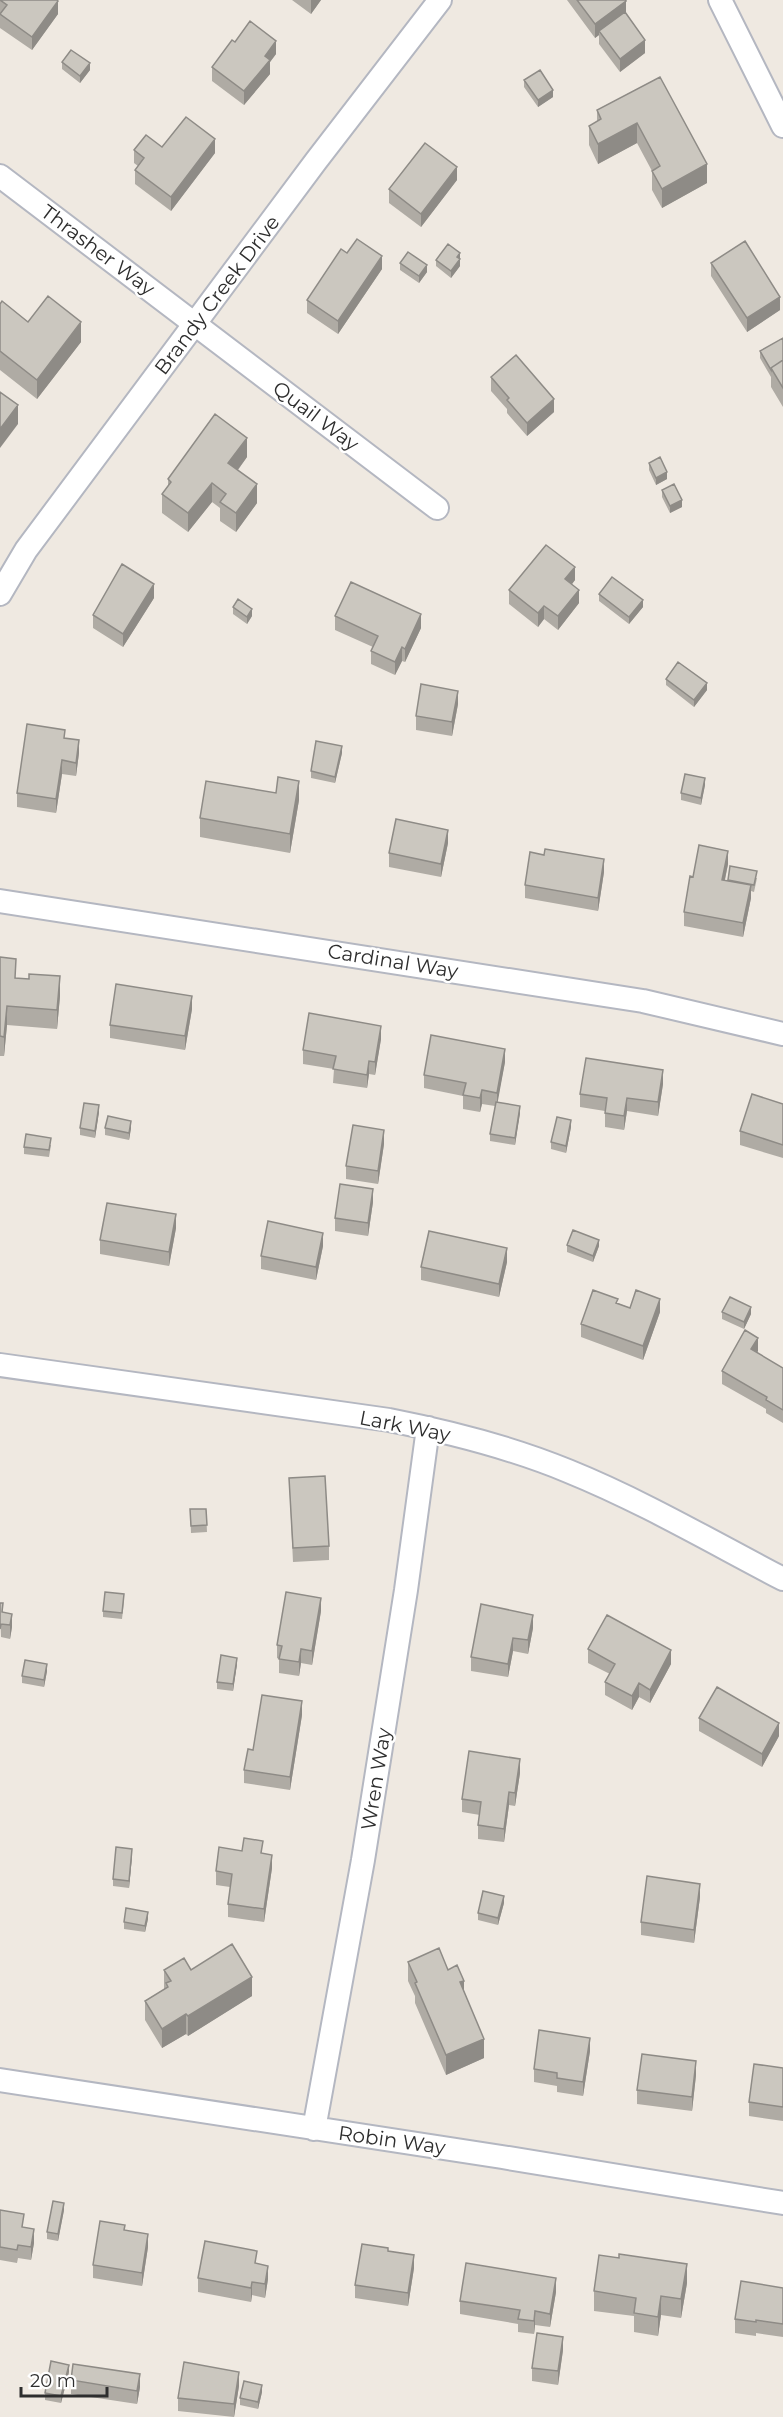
<svg xmlns="http://www.w3.org/2000/svg" width="783" height="2417" font-family="Montserrat,sans-serif">
	<style>
		.lines { fill: none; stroke-linecap: round; stroke-linejoin: round }
		.minor-casing { stroke: #b4b7c1; stroke-width: 26 }
		.minor { stroke: #fff; stroke-width: 22 }
		.wall { fill: #afaba4 }
		.shaded-wall { fill: #8e8b86 }
		.building { fill: #cbc7bf; stroke: #8e8b86; stroke-width: 1.5 }
		.labels { text-anchor: middle; dominant-baseline: central; stroke-width: 5; stroke-linejoin: round; paint-order: stroke }
		.street-label { font-size: 20px; fill: #2e2e2e; stroke: #fff }
	</style>
	<rect width="100%" height="100%" fill="#efe9e1"/>
	<g class="lines">
		<g class="minor-casing">
			<path id="minor" d="M720 0 783 126
				M0 176 437 508
				M0 594 26 550 316 161 440 0
				M0 901 643 1001 783 1034
				M0 1365 389 1420C450 1432 510 1447 568 1471 642 1501 712 1542 783 1579
				M0 2080 502 2157 783 2203
				M314 2129 363 1860 406 1590 428 1428"/>
		</g>
		<use href="#minor" class="minor"/>
	</g>
	<path class="wall" d="M0 0 58 14 32 50 0 28Z
		M292 0H321L311 14Z
		M567 0H626V14L645 53 620 72 599 44V35L595 38Z
		M235 42 276 54 270 62V74L244 105 212 81V67Z
		M62 62 90 70 80 83 62 69Z
		M660 77 707 183 662 208 652 190V171L637 143 598 164 589 145V126L597 122V110Z
		M524 80 553 97 538 107 524 87Z
		M162 147 215 153 171 211 135 184V170L138 166 134 163V150Z
		M457 180 421 227 389 203V189Z
		M347 253 382 269 338 334 307 313V300Z
		M460 253V266L451 278 436 266V260Z
		M400 263 427 272 419 283 400 270Z
		M711 263 780 310 747 332 711 276Z
		M0 304 28 322 81 342 37 399 0 370Z
		M783 338V407L771 387V377L760 358V351Z
		M491 377 554 412 527 436 507 413V409L491 391Z
		M247 457 238 470 257 503 236 532 220 521V508L212 502 188 532 162 513V494L168 486V479Z
		M649 463 667 479 656 485 649 470Z
		M662 490 682 507 670 513 662 497Z
		M575 580 572 584 579 603 558 630 544 619 538 627 509 604V590Z
		M599 594 643 607 629 624 599 601Z
		M154 598 123 647 93 628V615Z
		M233 607 252 616 247 624 233 614Z
		M335 616 421 628 405 662 402 661 395 675 371 664V651L373 647 335 630Z
		M666 679 707 690 694 707 666 685Z
		M458 704 452 736 416 730V716Z
		M65 738 79 753 76 776 62 774 56 813 17 807V793Z
		M342 753 335 783 311 778V771Z
		M705 785 701 805 681 800V793Z
		M299 800 290 853 200 837V818Z
		M448 843 441 877 389 867V853Z
		M728 864 725 880 757 878 754 892 751 891V898L743 937 684 926V912L693 877Z
		M604 872 598 911 525 898V885Z
		M0 957 16 978 60 996 57 1029 7 1025 4 1056H0Z
		M192 1009 185 1050 110 1038V1025Z
		M381 1039 375 1075 369 1074 367 1088 333 1083 334 1069 303 1064V1050Z
		M505 1062 497 1102 520 1113 515 1145 490 1141V1134L495 1106 482 1104 480 1112 463 1109V1096L424 1088V1075Z
		M663 1084 658 1116 627 1111 624 1130 605 1127V1111L580 1107V1094Z
		M783 1104V1158L740 1145V1131Z
		M99 1112 95 1138 80 1135V1128Z
		M571 1127 566 1153 551 1149V1142Z
		M105 1128H131L129 1140 105 1135Z
		M384 1144 378 1184 346 1179V1166Z
		M51 1145 49 1157 24 1154V1147Z
		M373 1202 368 1236 335 1231V1218Z
		M176 1228 169 1266 100 1254V1240Z
		M567 1245 599 1246 593 1262 567 1252Z
		M323 1246 316 1280 261 1269V1256Z
		M507 1262 499 1297 421 1280V1267Z
		M618 1303 630 1308 660 1312 643 1360 581 1337V1324Z
		M722 1312 751 1314 744 1329 722 1319Z
		M758 1351 757 1353 783 1368V1423L766 1413V1409L722 1384V1371Z
		M289 1478 329 1546V1560L293 1562Z
		M190 1509H206L207 1532 191 1533Z
		M124 1601 122 1619 103 1617V1611Z
		M0 1603 3 1612 12 1627 10 1639 1 1637Z
		M321 1611 312 1665 301 1663 299 1676 279 1673V1659L277 1658V1645Z
		M533 1628 528 1654 513 1651 508 1677 471 1671V1657Z
		M588 1649 671 1664 650 1703 639 1697 632 1710 605 1695V1682L610 1674 588 1663Z
		M237 1664 233 1691 217 1689V1682Z
		M47 1671 44 1687 22 1683V1676Z
		M302 1715 290 1790 244 1783V1770L253 1750Z
		M699 1718 779 1736 762 1767 699 1731Z
		M520 1773 515 1806 509 1805 504 1842 478 1839V1825L480 1815 462 1812V1799Z
		M263 1853 272 1868 264 1922 228 1917V1904L230 1887 216 1885V1871Z
		M132 1856 129 1888 113 1886V1879Z
		M700 1897 694 1943 641 1935V1922Z
		M504 1903 498 1925 478 1920V1913Z
		M148 1919 145 1932 124 1929V1922Z
		M408 1962 448 1970 464 1991 484 2058 446 2075 415 2003V1996L408 1981Z
		M164 1970H191L252 1996 188 2036 186 2034 162 2048 145 2020V2001L164 1989Z
		M590 2051 583 2096 557 2092V2086L534 2082V2069Z
		M783 2068V2121L749 2116V2102Z
		M696 2075 692 2111 637 2104V2090Z
		M0 2210 24 2228 34 2243 31 2260 18 2258 17 2263 0 2260Z
		M64 2210 58 2241 47 2239V2232Z
		M148 2247 142 2286 93 2278V2265Z
		M388 2251 414 2268 408 2306 355 2298V2285Z
		M257 2264 268 2279 265 2298 252 2295 251 2302 198 2292V2278Z
		M687 2283 681 2318 661 2315 658 2336 634 2332V2316L594 2311V2291Z
		M783 2288V2337L756 2333V2336L735 2333V2319Z
		M556 2292 550 2327 535 2325 534 2334 518 2332V2324L460 2314V2301Z
		M563 2350 558 2385 532 2381V2368Z
		M69 2372 61 2403 45 2400V2393Z
		M71 2380 140 2387 137 2404 71 2394Z
		M239 2386 234 2417 178 2411V2398Z
		M262 2392 258 2409 240 2405V2398Z"/>
	<path class="shaded-wall" d="M311 0H321L311 14Z
		M58 1V14L32 50V37Z
		M626 1V14L599 31V35L595 38V24Z
		M645 40V53L620 72V59Z
		M276 41V54L270 62V74L244 105V91L265 56Z
		M90 63V70L80 83V76Z
		M553 90V97L538 107V100Z
		M637 123V143L598 164V144Z
		M215 139V153L171 211V197Z
		M707 164V183L662 208V189Z
		M457 167V180L421 227V214Z
		M460 253V266L451 278V271L457 257Z
		M382 256V269L338 334V321Z
		M427 265V272L419 283V276Z
		M780 297V310L747 332V318Z
		M81 322V342L37 399V380Z
		M554 399V412L527 436V423Z
		M18 405V424L0 448V429Z
		M247 438V457L228 483V463Z
		M667 472V479L656 485V478Z
		M212 483V502L188 532V513Z
		M257 484V503L236 532V513Z
		M682 500V507L670 513V506Z
		M575 567V580L565 593V579Z
		M154 584V598L123 647V634Z
		M579 590V603L558 630V616Z
		M643 600V607L629 624V617Z
		M544 606V619L538 627V613Z
		M252 609V616L247 624V617Z
		M421 614V628L405 662V649Z
		M402 647V661L395 675V662Z
		M707 683V690L694 707V700Z
		M458 691V704L452 736V722Z
		M79 740V753L76 776V763Z
		M342 746V753L335 783V777Z
		M62 760V774L56 813V799Z
		M705 778V785L701 805V798Z
		M299 781V800L290 853V834Z
		M448 830V843L441 877V864Z
		M728 851V864L722 893V880Z
		M604 859V872L598 911V898Z
		M751 885V898L743 937V923Z
		M60 976V996L57 1029V1010Z
		M192 996V1009L185 1050V1036Z
		M7 1006V1025L4 1056V1037Z
		M381 1026V1039L375 1075V1062Z
		M505 1049V1062L497 1106V1093Z
		M369 1061V1074L367 1088V1075Z
		M663 1070V1084L658 1116V1102Z
		M482 1090V1104L480 1112V1098Z
		M627 1098V1111L624 1130V1116Z
		M99 1105V1112L95 1138V1131Z
		M520 1106V1113L515 1145V1138Z
		M571 1120V1127L566 1153V1146Z
		M131 1121V1128L129 1140V1133Z
		M384 1130V1144L378 1184V1171Z
		M373 1189V1202L368 1236V1223Z
		M176 1214V1228L169 1266V1252Z
		M323 1233V1246L316 1280V1267Z
		M599 1240V1246L593 1262V1256Z
		M507 1248V1262L499 1297V1284Z
		M660 1299V1312L643 1360V1346Z
		M751 1307V1314L744 1329V1322Z
		M758 1338V1351L751 1363V1349Z
		M321 1598V1611L312 1665V1651Z
		M12 1614V1627L10 1639V1625Z
		M533 1615V1628L528 1654V1640Z
		M513 1638V1651L508 1677V1664Z
		M301 1649V1663L299 1676V1662Z
		M671 1650V1664L650 1703V1690Z
		M237 1658V1664L233 1691V1684Z
		M47 1664V1671L44 1687V1680Z
		M639 1683V1697L632 1710V1696Z
		M302 1701V1715L290 1790V1777Z
		M779 1723V1736L762 1767V1754Z
		M520 1759V1773L515 1806V1793Z
		M509 1792V1805L504 1842V1829Z
		M132 1849V1856L129 1888V1881Z
		M272 1855V1868L264 1922V1909Z
		M700 1884V1897L694 1943V1930Z
		M504 1896V1903L498 1925V1918Z
		M148 1912V1919L145 1932V1926Z
		M252 1977V1996L188 2036V2016Z
		M464 1981V2000L460 1982Z
		M186 2014V2034L162 2048V2029Z
		M590 2038V2051L583 2096V2082Z
		M484 2039V2058L446 2075V2055Z
		M696 2061V2075L692 2111V2097Z
		M64 2203V2210L58 2241V2234Z
		M34 2229V2243L31 2260V2247Z
		M148 2234V2247L142 2286V2273Z
		M414 2255V2268L408 2306V2293Z
		M687 2264V2283L681 2318V2299Z
		M268 2266V2279L265 2298V2284Z
		M556 2278V2292L550 2327V2314Z
		M252 2282V2295L251 2302V2288Z
		M661 2296V2315L658 2336V2317Z
		M535 2311V2325L534 2334V2321Z
		M563 2337V2350L558 2385V2371Z
		M69 2365V2372L61 2403V2396Z
		M239 2372V2386L234 2417V2404Z
		M140 2374V2387L137 2404V2391Z
		M262 2385V2392L258 2409V2402Z"/>
	<path class="building" d="M0 0H57L58 1 32 37 0 14 7 5Z
		M577 0H626V1L595 24Z
		M625 12 645 40 620 59 599 31Z
		M250 21 276 41 265 56 270 60 244 91 212 67 232 40 235 42Z
		M71 50 90 63 80 76 62 62Z
		M540 70 553 90 538 100 524 80Z
		M660 77 707 164 662 189 652 171 660 166 637 123 598 144 589 126 601 119 597 110Z
		M186 117 215 139 171 197 135 170 144 158 134 150 146 135 162 147Z
		M425 143 457 167 421 214 389 189Z
		M357 239 382 256 338 321 307 300 341 249 347 253Z
		M745 241 780 297 747 318 711 263Z
		M448 244 460 253 457 257 460 259 451 271 436 260Z
		M408 252 427 265 419 276 400 263Z
		M48 296 81 322 37 380 0 351V304L2 301 28 322Z
		M783 338V360L771 368V370L760 351Z
		M516 355 554 399 527 423 507 400 509 398 491 377Z
		M783 360V388L771 368Z
		M0 392 18 405 0 429Z
		M215 414 247 438 228 463 257 484 236 513 220 502 226 494 212 483 188 513 162 494 171 482 168 479Z
		M660 457 667 472 656 478 649 463Z
		M674 484 682 500 670 506 662 490Z
		M546 545 575 567 565 579 579 590 558 616 544 606 538 613 509 590Z
		M122 564 154 584 123 634 93 615Z
		M612 577 643 600 629 617 599 594Z
		M351 582 421 614 405 649 402 647 395 662 371 651 378 636 335 616Z
		M238 599 252 609 247 617 233 607Z
		M678 662 707 683 694 700 666 679Z
		M421 684 458 691 452 722 416 716Z
		M27 724 65 730 64 738 79 740 76 763 62 760 56 799 17 793Z
		M316 741 342 746 335 777 311 771Z
		M685 774 705 778 701 798 681 793Z
		M278 777 299 781 290 834 200 818 206 781 276 793Z
		M396 819 448 830 441 864 389 853Z
		M699 845 728 851 722 880 751 885 743 923 684 912 690 876 693 877Z
		M545 849 604 859 598 898 525 885 530 852 544 855Z
		M730 866 757 871 754 885 728 880Z
		M0 957 16 959 15 978 29 979V974L60 976 57 1010 7 1006 4 1037 0 1036Z
		M116 984 192 996 185 1036 110 1025Z
		M309 1013 381 1026 375 1062 369 1061 367 1075 333 1069 336 1056 303 1050Z
		M431 1035 505 1049 497 1093 482 1090 480 1098 463 1095 466 1083 424 1075Z
		M586 1058 663 1070 658 1102 627 1098 624 1116 605 1113 607 1098 580 1094Z
		M752 1094 783 1104V1145L740 1131Z
		M496 1102 520 1106 515 1138 490 1134Z
		M84 1103 99 1105 95 1131 80 1128Z
		M108 1116 131 1121 129 1133 105 1128Z
		M557 1117 571 1120 566 1146 551 1142Z
		M353 1125 384 1130 378 1171 346 1166Z
		M26 1134 51 1138 49 1150 24 1147Z
		M340 1184 373 1189 368 1223 335 1218Z
		M107 1203 176 1214 169 1252 100 1240Z
		M268 1221 323 1233 316 1267 261 1256Z
		M573 1230 599 1240 593 1256 567 1245Z
		M429 1231 507 1248 499 1284 421 1267Z
		M593 1290 618 1299 616 1303 630 1308 636 1290 660 1299 643 1346 581 1324Z
		M730 1297 751 1307 744 1322 722 1312Z
		M745 1330 758 1338 751 1349 783 1368V1410L766 1400 767 1397 722 1371Z
		M325 1476 329 1546 293 1548 289 1478Z
		M190 1509H206L207 1525 191 1526Z
		M105 1592 124 1594 122 1613 103 1611Z
		M286 1592 321 1598 312 1651 301 1649 299 1662 279 1659 282 1646 277 1645Z
		M0 1603H3L2 1612 12 1614 10 1625 1 1624 0 1629Z
		M481 1604 533 1615 528 1640 513 1638 508 1664 471 1657Z
		M607 1615 671 1650 650 1690 639 1683 632 1696 605 1682 615 1664 588 1649Z
		M221 1655 237 1658 233 1684 217 1682Z
		M25 1660 47 1664 44 1680 22 1676Z
		M717 1687 779 1723 762 1754 699 1718Z
		M262 1695 302 1701 290 1777 244 1770 248 1749 253 1750Z
		M469 1751 520 1759 515 1793 509 1792 504 1829 478 1825 481 1802 462 1799Z
		M244 1838 263 1841 261 1853 272 1855 264 1909 228 1904 232 1874 216 1871 219 1847 242 1851Z
		M116 1847 132 1849 129 1881 113 1879Z
		M647 1876 700 1884 694 1930 641 1922Z
		M483 1891 504 1896 498 1918 478 1913Z
		M126 1908 148 1912 145 1926 124 1922Z
		M232 1944 252 1977 188 2016 186 2014 162 2029 145 2001 168 1987 166 1983 171 1981 164 1970 184 1958 191 1970Z
		M439 1948 448 1970 457 1965 464 1981 460 1982 484 2039 446 2055 415 1983 417 1982 408 1962Z
		M539 2030 590 2038 583 2082 557 2078V2073L534 2069Z
		M642 2054 696 2061 692 2097 637 2090Z
		M754 2064 783 2068V2107L749 2102Z
		M53 2201 64 2203 58 2234 47 2232Z
		M0 2210 24 2214 22 2227 34 2229 31 2247 18 2245 17 2250 0 2247Z
		M100 2221 125 2225 124 2230 148 2234 142 2273 93 2265Z
		M205 2241 257 2251 255 2263 268 2266 265 2284 252 2282 251 2288 198 2278Z
		M362 2244 388 2248V2251L414 2255 408 2293 355 2285Z
		M619 2254 687 2264 681 2299 661 2296 658 2317 634 2313 636 2298 594 2291 599 2255 619 2258Z
		M466 2263 556 2278 550 2314 535 2311 534 2321 518 2319 520 2310 460 2301Z
		M741 2281 783 2288V2324L756 2320V2322L735 2319Z
		M537 2333 563 2337 558 2371 532 2368Z
		M51 2361 69 2365 61 2396 45 2393Z
		M184 2362 239 2372 234 2404 178 2398Z
		M73 2364 140 2374 137 2391 71 2380Z
		M244 2381 262 2385 258 2402 240 2398Z"/>
	<g class="labels">
		<g class="street-label">
			<text transform="translate(98 250) rotate(37)">Thrasher Way</text>
			<text transform="translate(217 295) rotate(-53)">Brandy Creek Drive</text>
			<text transform="translate(316 416) rotate(37)">Quail Way</text>
			<text transform="translate(393 961) rotate(9)">Cardinal Way</text>
			<text transform="translate(405 1426) rotate(11)">Lark Way</text>
			<text transform="translate(376 1779) rotate(-81)">Wren Way</text>
			<text transform="translate(392 2140) rotate(8)">Robin Way</text>
		</g>
	</g>
	<path d="M21 2387v9h86v-9" fill="none" stroke="#2e2e2e" stroke-width="3"/>
	<text x="30" y="2387" font-size="18" fill="#2e2e2e" stroke="#ffffff" stroke-width="4.5" paint-order="stroke">20 m</text>
</svg>
